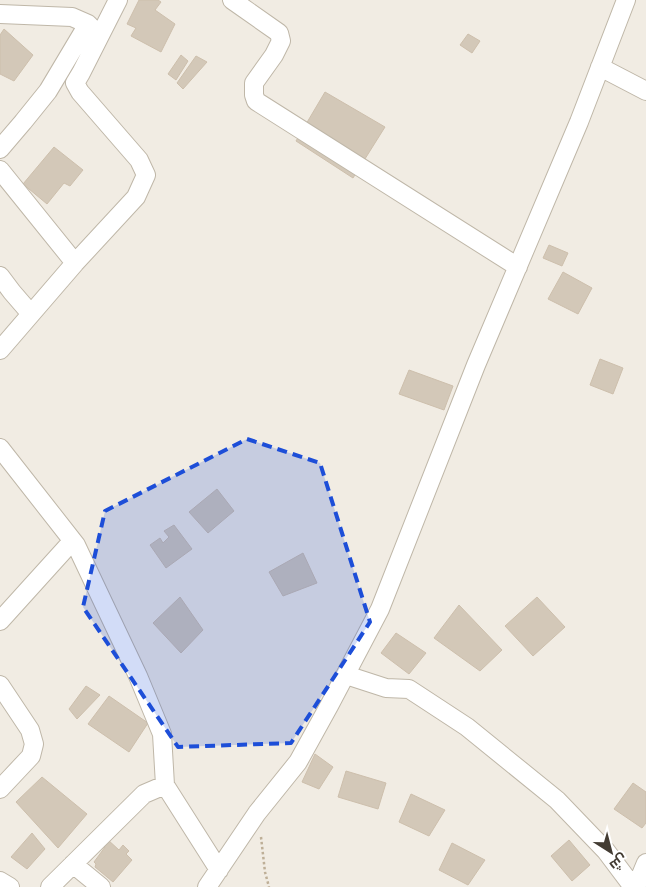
<svg xmlns="http://www.w3.org/2000/svg" width="646" height="887" font-family="Poppins,Cairo,sans-serif">
	<style>
		.building { fill: #d3c8b8; stroke: #cdbfac }
		.lines { fill: none; stroke-linecap: round; stroke-linejoin: round }
		.street-casing { stroke: #bfb7a8; stroke-width: 20 }
		.path { stroke: #beaf97; stroke-width: 2.5; stroke-dasharray: 2.5 2.5; stroke-linecap: butt }
		.street { stroke: #fff; stroke-width: 18 }
		.marked { fill: #1d4ed8; fill-opacity: 0.2; stroke: #1d4ed8; stroke-width: 4; stroke-dasharray: 10 6; stroke-linejoin: round }
	</style>
	<rect width="100%" height="100%" fill="#f1ece3"/>
	<path class="building" d="M139 0H158L161 2 155 10 175 24 161 52 131 36 136 28 127 24Z
		M4 29 33 55 14 81 0 74V35Z
		M468 34 480 41 472 53 460 45Z
		M181 55 188 61 176 80 168 74Z
		M196 56 207 62 183 89 177 83Z
		M325 92 385 127 353 178 296 141Z
		M54 147 83 170 70 186 64 183 47 204 23 184Z
		M549 245 568 253 562 266 543 258Z
		M563 272 592 288 578 314 548 299Z
		M600 359 623 368 613 394 590 385Z
		M409 370 453 386 444 410 399 394Z
		M217 489 234 511 208 533 189 512Z
		M174 525 192 549 166 568 150 545 160 538 163 543 169 537 164 531Z
		M303 553 317 583 283 596 269 572Z
		M180 597 203 630 181 653 153 623Z
		M537 597 565 627 533 656 505 626Z
		M459 605 502 650 480 671 434 638Z
		M396 633 426 653 409 674 381 653Z
		M86 686 100 695 77 719 69 709Z
		M109 696 148 723 129 752 88 724Z
		M315 754 333 767 319 789 302 782Z
		M346 771 386 783 378 809 338 797Z
		M42 777 87 814 58 848 16 802Z
		M633 783 646 792V823L642 828 614 809Z
		M411 794 445 810 429 836 399 822Z
		M32 833 45 849 27 869 11 857Z
		M107 839 119 850 123 845 129 851 126 854 132 860 113 882 95 867 96 864 94 862 105 847 102 845Z
		M569 840 590 865 572 881 551 856Z
		M452 843 485 860 468 885 439 870Z"/>
	<g class="lines">
		<g class="street-casing">
			<path id="street" d="M232 0 279 33 281 41 274 55 254 83V95L256 101 518 267
				M0 14 72 17 88 24 95 31
				M600 67 646 91
				M0 149 23 122 48 91 88 24
				M0 170 75 263
				M0 276 12 292 31 314
				M0 350 75 263 136 197 146 175 139 160 80 92 75 83 81 73 118 0
				M0 448 76 545 138 676 162 734 165 785 219 870
				M0 621 66 548 70 545H76
				M346 675 386 688 409 689 467 727 557 800 606 851 633 887
				M0 685 30 730 34 744 31 756 0 789
				M73 864 101 887
				M0 881 10 887
				M50 887 144 794 165 785
				M207 887 257 813 298 762 329 706 380 609 476 365 579 122 626 0
				M636 887 646 863"/>
		</g>
		<path class="path" d="M261 837 265 872 269 887"/>
		<use href="#street" class="street"/>
	</g>
	<path class="marked" d="M247 439 320 463 370 622 291 743 178 747 83 607 105 511Z"/>
	<g transform="translate(611 852) rotate(144)" stroke="#ffffff" stroke-width="4" paint-order="stroke">
	<path d="M0-4L9 19L0 12L-9 19Z" fill="#433c33"/>
	<text y="-8" font-size="14" font-weight="bold" text-anchor="middle" fill="#433c33">ش</text>
	</g>
</svg>
